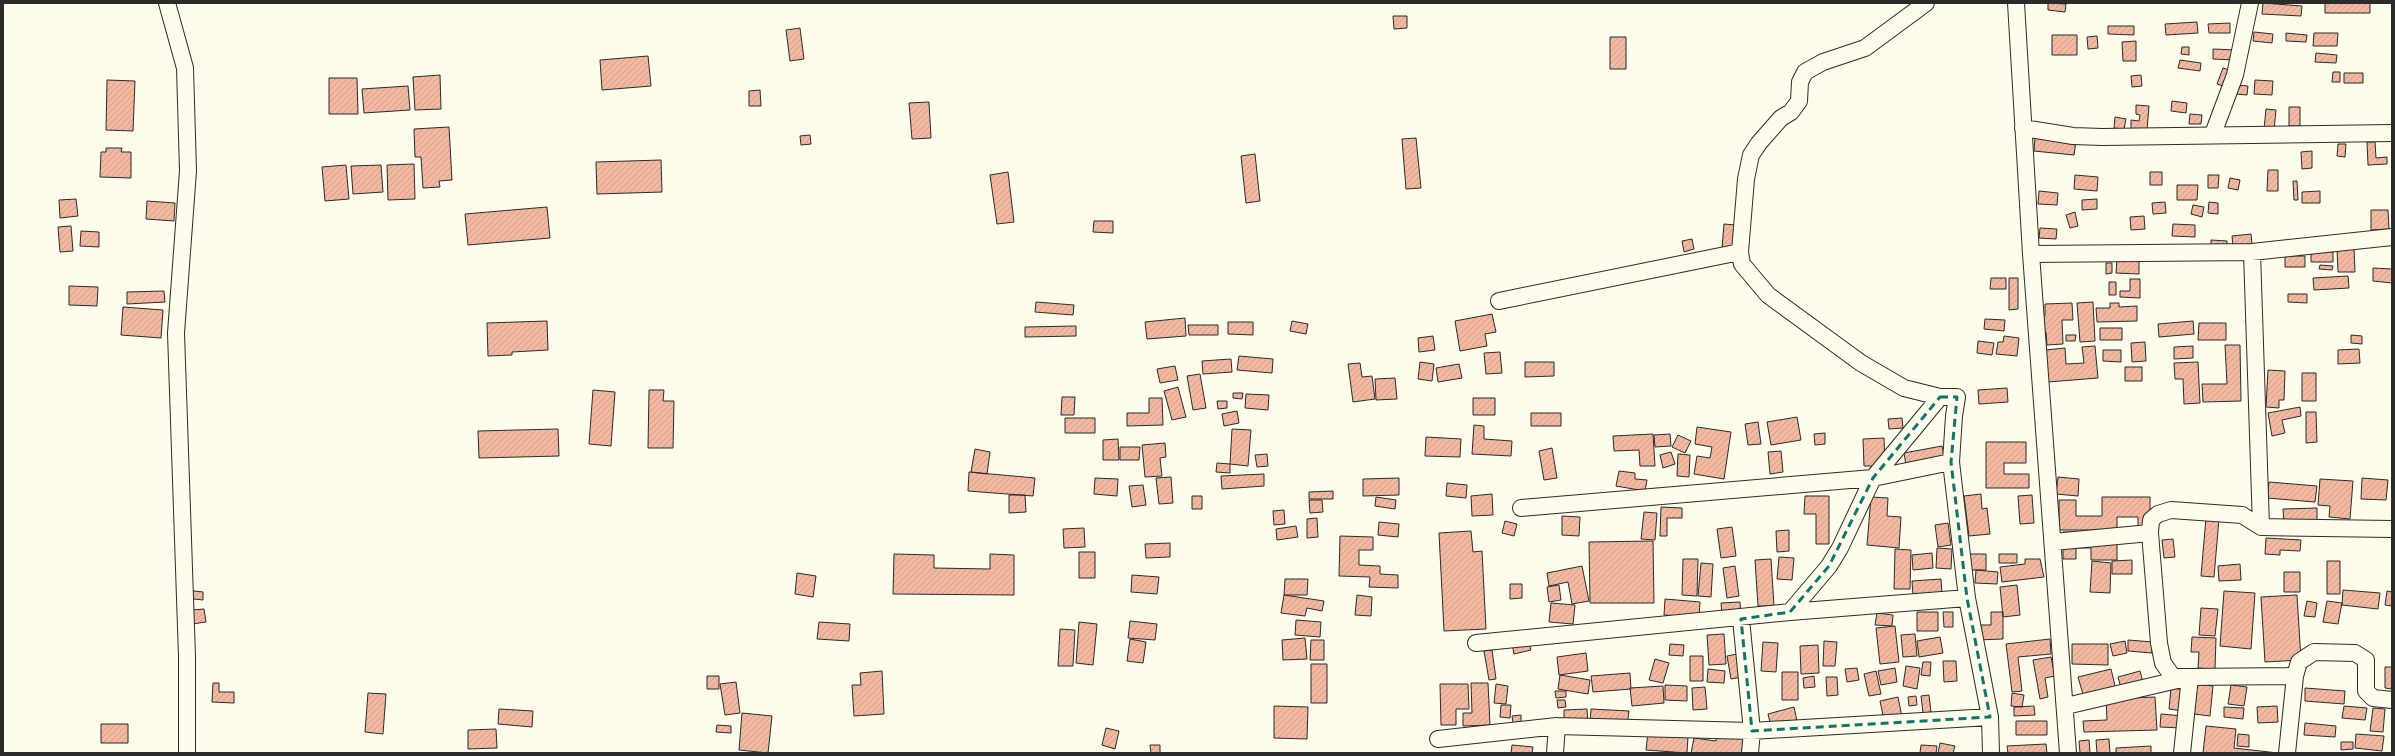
<svg xmlns="http://www.w3.org/2000/svg" width="2395" height="756" font-family="'DejaVu Sans',sans-serif">
	<style>
		.building { fill: url(#building-hatch); stroke: #2b2b2b }
		.lines { fill: none; stroke-linecap: round; stroke-linejoin: round }
		.street-casing { stroke: #2b2b2b; stroke-width: 18 }
		.street { stroke: #fdfbea; stroke-width: 16 }
		.marked { fill: none; stroke: #0f766e; stroke-width: 3; stroke-dasharray: 8 5; stroke-linejoin: round }
	</style>
	<defs>
		<pattern id="building-hatch" width="6" height="6" patternUnits="userSpaceOnUse"><rect width="6" height="6" fill="#f2b8a0"/><path d="M-1 1l2-2M0 6l6-6M5 7l2-2" fill="none" stroke="#d09e8a"/></pattern>
	</defs>
	<rect width="100%" height="100%" fill="#fdfbea"/>
	<path class="building" d="M2048 3 2066 4 2065 12 2048 10Z
		M2263 3 2302 6 2301 16 2262 14Z
		M2325 3H2370V13H2325Z
		M1393 16H1407V28L1394 29Z
		M2197 22 2198 33 2166 35 2165 24Z
		M2230 23V33H2209L2208 24Z
		M2108 26H2134V35L2108 34Z
		M800 28 804 59 790 61 786 30Z
		M2254 32 2273 34 2272 43 2253 41Z
		M2286 33 2307 35 2306 42 2286 41Z
		M2314 33H2338L2337 46H2313Z
		M2052 35H2077V55H2052Z
		M2097 36 2098 48 2088 49 2087 37Z
		M1610 37H1626V69H1610Z
		M2136 41V61H2123L2122 42Z
		M2182 47H2189V55L2181 54Z
		M2213 49 2236 50 2235 60 2213 59Z
		M2316 53 2337 55 2336 63 2315 62Z
		M648 56 651 86 602 90 600 60Z
		M2180 60 2201 63 2200 71 2178 68Z
		M2223 68 2232 71 2226 87 2217 84Z
		M2333 72H2340V82H2332Z
		M2344 73H2363V83H2344Z
		M440 75 441 109 415 110 413 77Z
		M2141 75 2142 86 2132 87 2131 76Z
		M329 78H357L358 114H329Z
		M107 80 135 81 133 131 106 130Z
		M2255 80 2273 81 2272 95 2254 94Z
		M2236 85 2248 86 2247 95 2235 94Z
		M408 86 410 110 364 113 362 89Z
		M760 90 761 106H749V91Z
		M2172 101 2187 103 2186 113 2171 111Z
		M929 102 931 138 912 139 909 103Z
		M2136 105 2149 106 2147 130 2131 129V120L2139 121 2140 115 2136 114Z
		M2289 107H2300V126H2289Z
		M2266 109 2276 110 2274 130 2264 129Z
		M2190 114 2202 115 2201 124H2189Z
		M2115 117 2126 119 2124 129 2114 128Z
		M449 127 452 180 439 181 440 187 423 188 421 157H415L414 129Z
		M810 135 811 144 801 145 800 136Z
		M2035 137 2076 141 2074 155 2034 151Z
		M1416 138 1421 188 1406 189 1402 139Z
		M2367 142H2375L2376 158 2387 157V164L2368 165Z
		M2338 144H2346L2345 157 2337 156Z
		M106 148H122L121 152H131V178L100 177 101 152H106Z
		M2312 151V168L2302 169 2301 152Z
		M1255 154 1260 201 1246 203 1241 156Z
		M661 160 662 192 597 194 596 162Z
		M414 164 415 199 388 200 387 165Z
		M346 165 349 199 325 201 322 167Z
		M381 165 383 192 353 194 351 166Z
		M2268 170H2278V191H2267Z
		M1008 172 1014 222 997 224 990 175Z
		M2150 172H2162V185H2150Z
		M2075 175 2098 177 2097 191 2074 189Z
		M2208 175H2219L2218 188H2208Z
		M2230 178 2240 180 2238 190 2228 188Z
		M2293 181H2297L2298 200H2294Z
		M2177 185H2198L2197 200H2177Z
		M2039 191 2058 193 2057 205 2038 204Z
		M2320 191V203H2302V192Z
		M76 199 78 216 60 218 59 200Z
		M2097 199V209L2082 210V200Z
		M147 201 175 203 174 221 146 219Z
		M2165 202 2166 213 2153 214 2152 203Z
		M2209 202 2218 203V214L2208 213Z
		M2193 205 2204 207 2202 217 2191 214Z
		M547 207 550 238 468 245 465 214Z
		M2371 210H2388L2389 229 2371 230Z
		M2075 212 2078 226 2070 228 2066 215Z
		M2144 216 2145 229 2131 230 2130 217Z
		M1094 221H1113V233L1093 232Z
		M1724 224 1735 225 1733 249 1722 248Z
		M2173 224 2195 225V237L2172 236Z
		M71 226 73 251 60 252 58 227Z
		M2040 228 2057 229 2056 239 2039 238Z
		M81 231 99 232V247L80 246Z
		M2251 234 2252 244 2233 246 2232 236Z
		M1692 239 1694 249 1684 252 1682 241Z
		M2211 240 2227 241V248H2211Z
		M2354 248 2355 272H2338L2337 249Z
		M2311 252H2333V262H2311Z
		M2285 256H2305V267H2285Z
		M2117 259 2139 260V274L2116 273Z
		M2106 263H2112V273L2106 274Z
		M2320 265 2333 266 2332 270 2319 269Z
		M2373 268 2392 269V283L2373 281Z
		M2348 276 2349 288 2314 290 2313 278Z
		M1991 278H2006V289H1990Z
		M2009 278H2018V309L2009 310Z
		M2130 279H2140V298L2120 297V291H2130Z
		M2109 282H2116V295H2109Z
		M69 286 98 287 97 306 69 305Z
		M164 291 165 302 127 304V292Z
		M2288 294H2307V303L2288 302Z
		M1036 302 1074 305 1073 315 1035 312Z
		M2093 302 2095 341 2080 342 2077 303Z
		M2072 303 2073 320H2062L2063 344 2047 345 2046 332H2042L2041 316H2045V304Z
		M2110 303H2119V307L2137 306V321L2097 322 2096 308H2110Z
		M123 307 163 310 161 338 121 335Z
		M1492 314 1496 332 1485 334 1487 346 1460 351 1455 321Z
		M1185 318 1186 336 1147 339 1145 322Z
		M1985 319 2005 320 2004 331 1984 329Z
		M547 321 548 350 512 352V355L488 356 487 323Z
		M1292 321 1308 324 1306 334 1290 331Z
		M2193 321 2194 334 2159 337 2158 324Z
		M1228 322H1253V335L1228 334Z
		M2199 323H2226V340H2198Z
		M1188 325H1218V335H1189Z
		M1076 326V336L1025 337V327Z
		M2100 328H2122V340H2100Z
		M2066 335H2076L2075 341H2066Z
		M2351 335 2362 336V344L2351 343Z
		M1433 336 1435 350 1419 352 1418 338Z
		M2004 336 2019 338 2017 356 1996 354 1998 342H2003Z
		M1978 341 1994 343 1992 355 1977 353Z
		M2145 342 2146 361 2132 362 2131 343Z
		M2225 345H2240L2241 401 2203 402 2202 384H2227Z
		M2095 346 2098 378 2048 382 2046 350 2065 348 2066 364 2084 363 2082 347Z
		M2193 346V358L2174 359V347Z
		M2359 349 2360 363 2338 364V350Z
		M2103 350H2121V362L2103 361Z
		M1500 352 1502 373 1486 374 1484 353Z
		M1239 356 1273 359 1272 373 1237 370Z
		M1231 359 1232 372 1203 374 1202 361Z
		M1420 362 1434 364 1432 381 1418 379Z
		M1525 362H1554V376L1525 377Z
		M2198 362 2200 403 2184 404 2183 379H2175L2174 363Z
		M1360 363 1362 377 1372 376 1375 399 1353 402 1348 364Z
		M1459 364 1462 378 1438 382 1436 368Z
		M1175 366 1178 380 1160 383 1157 369Z
		M2125 367H2142V381H2125Z
		M2268 370 2285 371 2284 400H2279V408L2266 407Z
		M2302 373H2316V401H2302Z
		M1200 374 1206 408 1193 410 1187 376Z
		M1395 378 1397 399 1376 400 1375 379Z
		M1178 387 1186 417 1172 420 1164 391Z
		M2007 388 2008 402 1979 404 1978 390Z
		M593 390 615 392 611 446 589 444Z
		M649 390H664L663 401H674L673 448H648Z
		M1233 393H1243L1242 399 1233 398Z
		M1246 394 1269 395 1268 410 1245 408Z
		M1062 397H1075L1074 415H1061Z
		M1149 398H1162L1163 425 1127 426V413H1149Z
		M1473 398H1495V415H1473Z
		M1217 401H1227V408L1218 409Z
		M2300 407 2301 416 2282 420 2285 433 2272 436 2268 413Z
		M1237 411 1239 423 1224 426 1222 414Z
		M2306 412H2316L2317 442 2306 443Z
		M1531 413H1561V426H1531Z
		M1797 417 1801 440 1771 445 1767 422Z
		M1065 418H1095V433H1065Z
		M1902 418 1903 428 1889 429 1888 419Z
		M1758 422 1761 444 1748 445 1745 424Z
		M1474 425 1484 426V439L1512 441 1511 456 1472 454Z
		M1697 427 1731 432 1724 479 1694 474 1697 456 1710 458 1712 447 1695 444Z
		M558 429 559 456 479 458 478 431Z
		M1232 429 1251 430 1248 466 1230 464Z
		M1825 433V444L1815 445 1814 434Z
		M1653 434 1655 466H1640L1639 450 1614 451 1613 436Z
		M1670 434 1671 446 1655 447 1654 435Z
		M1678 435 1691 441 1685 453 1672 447Z
		M1426 437 1461 439 1460 457 1425 456Z
		M1884 438 1885 466H1864L1863 439Z
		M1118 439 1119 460H1103V440Z
		M1986 442H2026V463H2004V474H2029V488H1986Z
		M1165 443 1166 457 1160 458 1162 476 1145 477 1142 445Z
		M1942 446 1946 464 1907 471 1904 453Z
		M1120 447H1140L1139 460H1120Z
		M1552 448 1557 478 1544 480 1539 451Z
		M975 449 990 452 987 474 971 472Z
		M1781 451 1783 472 1770 474 1768 452Z
		M1671 452 1675 464 1663 468 1660 455Z
		M1267 454 1268 466 1257 467 1255 455Z
		M1678 454 1690 455 1689 477 1677 476Z
		M1217 463 1230 464V473L1216 472Z
		M1619 471 1635 473V479L1647 480 1645 491 1616 486Z
		M969 472 1035 478 1033 496 968 491Z
		M1264 474V486L1222 489 1221 476Z
		M1171 477 1173 503 1159 504 1156 478Z
		M2058 477 2079 479 2078 496 2056 494Z
		M1095 478 1118 479 1117 496 1094 494Z
		M1399 478V495L1363 496V479Z
		M2362 478 2388 480 2386 500 2361 499Z
		M2320 479 2353 481 2350 519 2329 517 2330 506 2318 505Z
		M2269 482 2317 486 2315 502 2267 498Z
		M1447 483 1467 485 1466 498 1446 496Z
		M1143 485 1146 505 1132 507 1129 486Z
		M1333 491V499H1309V492Z
		M1492 494 1493 515 1472 516 1471 496Z
		M1981 494 1982 509 1987 508 1990 534 1969 536 1964 496Z
		M1009 495H1025L1026 512 1009 513Z
		M2032 495 2034 523 2020 524 2018 496Z
		M1192 496H1202V509H1192Z
		M1805 496H1829V544H1816V514H1804Z
		M1376 497 1396 500 1395 509 1375 506Z
		M1871 497 1888 498 1887 516 1901 517 1899 548 1867 545Z
		M2102 497H2150V529H2138V517H2117V530H2059V500H2076V516H2102Z
		M1309 500H1322L1323 512 1310 513Z
		M1661 507 1682 508V518H1667V536H1660Z
		M2317 508V522L2284 524 2283 509Z
		M1284 510 1285 524 1274 525 1273 511Z
		M1644 512 1657 513 1655 540 1641 539Z
		M1562 516 1580 517 1579 536 1562 535Z
		M1317 518 1318 537 1307 538V519Z
		M2206 518 2219 519 2214 577 2201 576Z
		M1505 521 1517 524 1514 536 1502 533Z
		M1379 522 1399 524 1398 537 1378 535Z
		M1948 523 1951 545 1938 547 1935 525Z
		M1296 526 1298 537 1277 540 1276 529Z
		M1732 527 1736 556 1721 558 1717 529Z
		M1084 528 1085 547 1064 548 1063 529Z
		M1789 530V551L1777 552 1776 531Z
		M1471 531 1473 552 1482 551 1486 629 1444 631 1439 533Z
		M2063 532H2117V560H2091V548H2076V559H2063Z
		M1340 536 1373 537V550H1359V565L1380 566V574L1398 575V588L1369 587 1370 577 1339 576Z
		M2266 538 2301 540 2300 551 2280 550V555L2265 554Z
		M2173 539 2175 557 2164 558 2162 540Z
		M1653 541 1654 603H1590L1589 542Z
		M1170 543V557L1146 558 1145 544Z
		M1937 548 1952 549 1951 569 1936 568Z
		M1895 549 1911 550 1910 589H1894Z
		M1079 552H1095V578H1079Z
		M1932 553 1933 568 1913 570 1912 555Z
		M894 554 934 555V568L990 569V554L1014 555V595L893 594Z
		M1968 554H1986V570H1968Z
		M1999 554H2017V563H1999Z
		M1779 557 1794 558 1792 580 1777 579Z
		M1683 559H1698L1697 596 1682 595Z
		M1771 559 1774 606H1758L1755 560Z
		M2025 559H2040L2044 577 2002 582 2000 567 2025 564Z
		M2132 560V574H2112V561Z
		M2092 561 2111 563 2110 593 2090 592Z
		M2327 561H2340V594H2327Z
		M1701 563 1713 564 1711 597 1698 596Z
		M2240 564 2241 580 2219 581 2218 566Z
		M1582 566 1589 601 1572 604 1568 582 1549 586 1547 573Z
		M1735 566 1739 596 1727 598 1723 568Z
		M1976 570 1998 572 1997 584 1975 583Z
		M2284 572H2300V592H2284Z
		M797 573 816 576 813 597 795 594Z
		M1132 575 1159 577 1157 594 1131 592Z
		M1285 579H1308L1307 595H1284Z
		M1941 579 1942 594 1913 596 1912 581Z
		M1510 584H1522V598L1510 599Z
		M1559 585 1561 600 1549 602 1547 587Z
		M2017 585 2020 615 2003 617 2000 587Z
		M186 590 203 592V600L185 598Z
		M2343 590 2380 593 2378 609 2342 605Z
		M2224 591 2255 593 2251 649 2220 646Z
		M2387 591 2392 592V606L2385 605Z
		M1284 595 1324 601 1322 611 1307 608 1305 616 1281 613Z
		M1357 595 1372 597 1371 616 1355 615Z
		M2297 595 2301 660 2265 662 2261 597Z
		M1665 599 1700 602 1699 617 1664 615Z
		M2307 601 2317 603 2315 617 2304 616Z
		M2327 601 2342 603 2338 624 2323 622Z
		M1740 602 1741 616 1722 617 1721 603Z
		M1551 603 1575 605 1573 624 1549 622Z
		M2201 608 2218 609 2215 636 2199 635Z
		M204 609 206 622 192 624 191 610Z
		M1917 612H1938V631H1917Z
		M1943 612H1953V627H1944Z
		M1991 612H2003V639L1976 640 1977 625H1991Z
		M1877 613 1893 615 1892 626 1875 625Z
		M1296 620 1321 622 1320 637 1295 635Z
		M1130 621 1157 624 1155 640 1128 638Z
		M819 622 850 624 849 641 817 639Z
		M1079 622 1097 624 1093 665 1076 663Z
		M1895 626 1899 662 1880 664 1876 628Z
		M1060 629 1075 630 1073 666H1058Z
		M1724 634 1726 664 1709 665 1707 635Z
		M1915 634 1917 656 1903 657 1901 635Z
		M1940 637 1943 653 1919 657 1917 641Z
		M2192 637 2216 638 2215 669 2198 668 2199 652H2191Z
		M1305 638 1307 659 1283 660 1282 640Z
		M1130 639 1146 642 1143 663 1127 661Z
		M2050 639 2051 654 2018 657 2022 691 2012 692 2006 644Z
		M1311 640H1324V660H1310Z
		M1528 640 1531 650 1514 654 1512 644Z
		M2128 640 2153 642 2152 653 2128 651Z
		M1824 641 1837 642 1835 666H1823Z
		M2125 641 2127 653 2113 656 2110 644Z
		M1763 642 1778 643 1776 672 1761 671Z
		M1670 644 1684 645 1683 656 1669 655Z
		M2072 644H2108V665L2072 664Z
		M1818 645 1819 673 1801 674 1800 646Z
		M1492 650 1496 679 1489 680 1484 651Z
		M1586 653 1588 671 1559 675 1557 657Z
		M1742 653 1747 676 1731 679 1727 656Z
		M1690 656H1703V681H1690Z
		M2051 657 2055 676 2045 678 2048 697 2040 699 2033 660Z
		M1655 659 1669 663 1663 683 1649 680Z
		M1943 661H1956L1957 681 1944 682Z
		M1923 662H1931L1930 676 1921 675Z
		M1311 664H1327V703H1311Z
		M1906 666 1920 668 1917 689 1903 686Z
		M2385 667H2392V689L2385 688Z
		M1857 668 1859 680 1847 682 1845 669Z
		M1895 668 1897 682 1881 685 1878 671Z
		M1708 669 1725 671 1724 683 1707 682Z
		M2111 669 2116 690 2084 698 2078 677Z
		M882 671 884 714 854 716 852 685H861L860 673Z
		M1876 671 1881 694 1869 696 1864 674Z
		M2140 671 2143 682 2121 688 2118 677Z
		M1782 672H1798V700H1782Z
		M1630 673 1631 689 1593 692 1591 676Z
		M1560 675 1590 680 1588 694 1558 689Z
		M707 676H719V689H707Z
		M1814 676 1815 687 1804 688 1803 678Z
		M1826 677H1837L1838 695 1827 696Z
		M736 682 740 713 725 715 720 684Z
		M213 683H219V692H234V703L212 702Z
		M1471 683H1488L1490 725 1463 726V713H1472Z
		M1440 684H1468L1469 709H1456V725H1441Z
		M1496 684 1508 686 1506 704 1494 703Z
		M2196 684 2213 686 2210 716 2194 714Z
		M1665 685 1687 686V701L1665 700Z
		M2231 685 2247 687 2244 706 2228 704Z
		M1663 686 1664 703 1632 706 1630 688Z
		M1705 687 1707 709 1693 710 1692 688Z
		M2171 688 2186 690 2183 711 2169 709Z
		M2305 688 2345 691 2344 704 2305 701Z
		M1555 691H1566V697L1556 698Z
		M368 693 386 694 383 734 365 732Z
		M2012 693 2024 695 2022 707 2011 706Z
		M1929 695 1931 712 1923 713 1921 696Z
		M1916 696 1917 705 1909 706 1908 697Z
		M1898 697 1902 717 1884 720 1880 701Z
		M2155 697 2157 730 2084 732 2083 721 2107 720 2106 699Z
		M1557 700H1565L1566 707 1558 708Z
		M1501 705H1511L1510 718 1500 717Z
		M1274 706 1308 707 1307 739 1274 738Z
		M2034 706 2035 715 2014 716V707Z
		M2277 706 2278 722 2258 723 2257 707Z
		M2344 706 2367 708 2365 720 2342 718Z
		M1794 707 1797 721 1771 727 1768 714Z
		M2224 707 2244 708 2243 719 2224 717Z
		M2373 708 2385 709 2383 732 2370 731Z
		M499 709 533 711 532 727 498 724Z
		M1587 709 1588 724 1564 725V710Z
		M1591 709 1629 711 1627 726 1590 723Z
		M742 713 772 716 768 753 739 750Z
		M2161 714 2183 716 2182 728 2160 727Z
		M1521 715V723H1513L1512 716Z
		M2016 721H2047V735H2016Z
		M2305 723 2336 726 2335 737 2304 735Z
		M101 724H128V743H101Z
		M717 725 731 726V733L716 732Z
		M2206 726 2236 729 2234 748 2278 753H2203Z
		M1106 728 1119 731 1115 749 1102 745Z
		M496 729 497 748 468 749V730Z
		M1648 732 1688 736 1687 753 1646 750Z
		M1717 733 1744 737 1742 753H1691L1694 738 1716 741Z
		M2238 734 2249 735V747L2237 746Z
		M2356 734 2384 736 2382 751 2355 748Z
		M2109 739 2110 753H2097L2096 740Z
		M2089 740 2090 753H2080L2079 741Z
		M2341 742H2353V749L2341 750Z
		M1940 743 1955 746 1953 753H1938Z
		M2046 744 2047 753H2008L2007 746Z
		M1150 745H1160V753H1151Z
		M1512 745 1533 747 1532 753H1511Z
		M1921 745 1937 746 1936 753H1920Z
		M2151 746V753H2116V748Z"/>
	<g class="lines">
		<g class="street-casing">
			<path id="street" d="M167 3 185 68 188 171 176 333 187 657V753
				M1926 3 1865 48 1823 62 1805 72 1800 82 1799 101 1791 112 1781 118 1759 143 1751 155 1746 179 1740 252 1742 264 1768 295 1861 363 1904 388 1940 397H1957L1954 416 1951 462 1967 598 1990 717 1991 753
				M2016 3 2031 254 2068 753
				M2023 128 2073 136 2102 137 2392 133
				M2213 134 2235 75 2250 3
				M2252 252 2261 527
				M2031 254 2252 252 2392 237
				M1499 301 1740 252
				M1521 508 1873 478 1951 462
				M2150 533 2159 643 2163 663 2173 677H2190L2182 753
				M2053 542 2150 533 2151 520 2158 514 2171 510 2242 515 2261 527 2392 529
				M1790 612 1829 566 1840 548 1873 478 1940 397
				M1741 619 1752 731 1750 753
				M1476 643 1790 612 1967 598
				M2066 706 2190 677 2295 676
				M1438 739 1557 726 1752 731 1990 717
				M1555 753 1557 726
				M2287 753 2295 676 2299 662 2314 652 2355 653 2366 660V691L2373 698 2392 700"/>
		</g>
		<use href="#street" class="street"/>
	</g>
	<path class="marked" d="M1940 397H1957L1951 462 1967 598 1990 717 1752 731 1741 619 1790 612 1829 566 1873 478Z"/>
	<rect width="2395" height="756" fill="none" stroke="#2b2b2b" stroke-width="8"/>
</svg>
